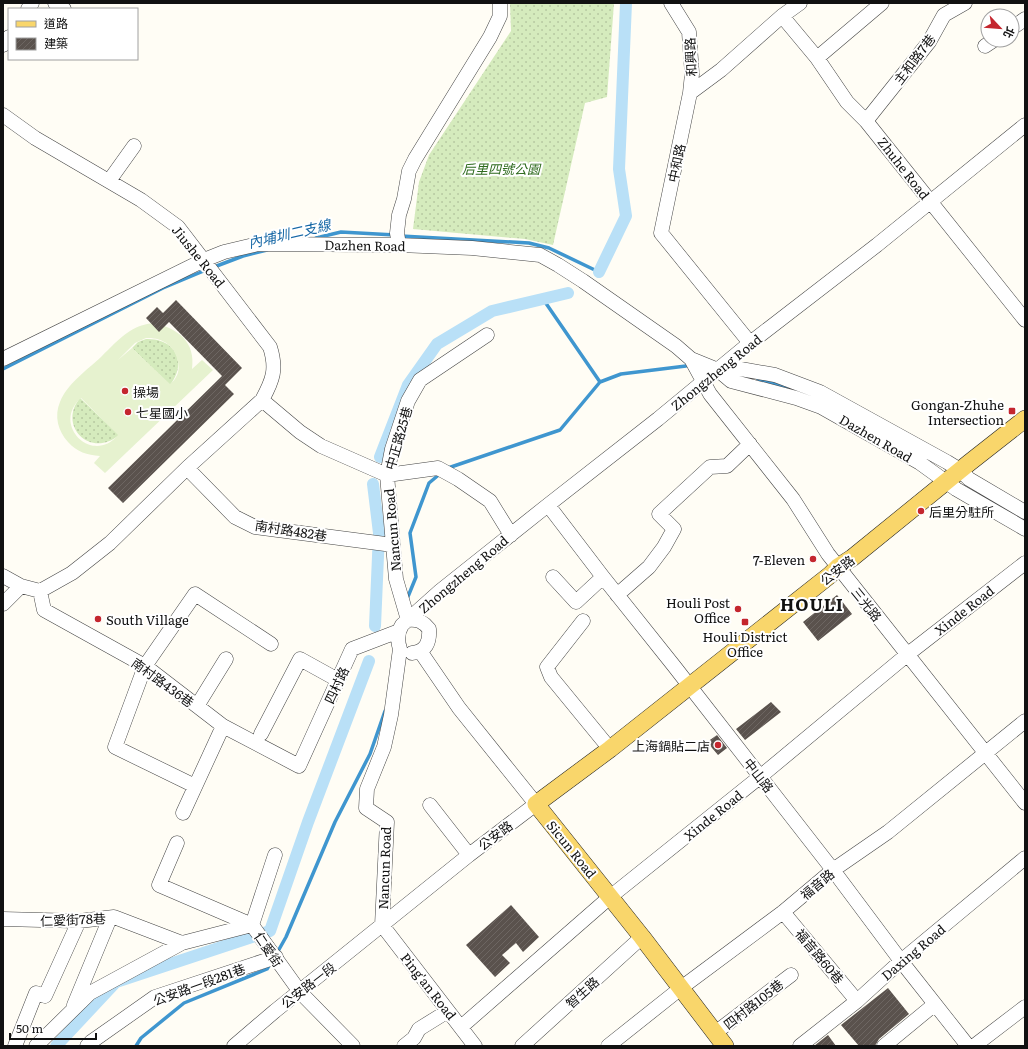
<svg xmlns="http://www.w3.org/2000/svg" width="1028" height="1049" font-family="Literata,'Noto Sans TC',serif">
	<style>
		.grass { fill: url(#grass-dots) }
		.pitch { fill: #e6f2cf; fill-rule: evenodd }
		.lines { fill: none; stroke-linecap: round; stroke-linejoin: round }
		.stream { stroke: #3f96cf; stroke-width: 3.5 }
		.canal { stroke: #b9e0f7; stroke-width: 12 }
		.building { fill: url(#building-hatch) }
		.minor-casing { stroke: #444; stroke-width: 15 }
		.major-casing { stroke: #222; stroke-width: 18 }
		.minor { stroke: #fff; stroke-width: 14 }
		.major { stroke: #f9d66b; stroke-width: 17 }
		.poi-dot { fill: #c4262e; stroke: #fff; stroke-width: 1.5 }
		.labels { text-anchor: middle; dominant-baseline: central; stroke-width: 4; stroke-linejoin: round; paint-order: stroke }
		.street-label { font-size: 13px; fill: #111; stroke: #fff }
		.park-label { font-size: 13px; font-style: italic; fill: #2f6b1f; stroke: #fff }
		.poi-label { font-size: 13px; fill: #111; stroke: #fff; text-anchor: start }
		.water-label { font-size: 14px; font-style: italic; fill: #1768a6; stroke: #fff }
		.district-label { font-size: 17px; font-weight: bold; letter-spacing: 1px; fill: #111; stroke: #fff }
	</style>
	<defs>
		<pattern id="grass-dots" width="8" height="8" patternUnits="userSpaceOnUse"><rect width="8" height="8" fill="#d5ebbd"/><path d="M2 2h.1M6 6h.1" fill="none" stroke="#b6c8a1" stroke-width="1.8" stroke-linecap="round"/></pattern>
		<pattern id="building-hatch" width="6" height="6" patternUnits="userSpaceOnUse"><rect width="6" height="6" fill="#5a524d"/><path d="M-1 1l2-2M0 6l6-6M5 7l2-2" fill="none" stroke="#6d6662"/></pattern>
	</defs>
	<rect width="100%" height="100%" fill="#fffdf5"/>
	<path class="grass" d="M510 3H614L607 97 585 103 553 245 525 239 413 229 419 182 429 155 511 31Z
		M146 339C175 338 188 362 170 385L132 348 138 342Z
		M80 398 119 435C91 459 57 426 80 398Z"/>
	<path class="pitch" d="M153 323C178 328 196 342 192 369L202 360 213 370 105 473 94 463 100 456C87 455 77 452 68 442 58 431 54 416 60 402 67 384 87 370 101 357 110 348 119 338 130 331 138 326 145 324 153 323ZM146 338C161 337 175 345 178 362 179 366 179 373 176 377 175 380 172 382 170 384L132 348 118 360 135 343ZM81 398 118 435C92 466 51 424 81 398Z"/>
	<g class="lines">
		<path class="stream" d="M401 236 529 243 549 248 599 272
			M316 238 341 232 395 235
			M214 267 243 256 267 250
			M543 299 600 382
			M3 369 163 288 206 270
			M758 379 796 390
			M448 468 560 430 600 382 621 374 686 366
			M1010 512 1025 521
			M407 599 416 577 410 533 429 483 441 473
			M277 953 286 937 335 822 370 754 385 711
			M136 1046 141 1038 184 1003 267 969 270 964"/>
		<path class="canal" d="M599 272 626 216 619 169 626 3
			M380 457 408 385 437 344 492 311 568 293
			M373 484 379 533 375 626
			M56 1046 116 982 270 931 308 822 369 661"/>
	</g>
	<path class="building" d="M176 300 242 368 225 385 234 394 123 503 108 488 222 376 169 322 159 332 146 318 157 307 163 313Z
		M837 595 852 614 818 641 803 622Z
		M771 702 781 712 745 740 736 729Z
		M717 735 727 748 718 755 707 742Z
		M511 905 539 937 523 952 516 943 502 955 510 963 495 977 466 945Z
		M888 988 909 1014 879 1039 875 1046H859L841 1025Z
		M828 1035 836 1046H814Z"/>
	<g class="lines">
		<g class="minor-casing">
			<path id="minor" d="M55 3 64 9
				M671 3 689 32 692 74 690 93
				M28 9 32 3
				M782 16 817 58 847 102 866 121 1025 320
				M1012 28 1025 19
				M3 45 9 37
				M985 46 994 40
				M817 58 882 3
				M3 115 35 138 141 200 178 227 270 347C277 369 273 380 262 400
				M866 121 929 42 944 15 965 3
				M109 181 134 146
				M399 245 397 233 399 215 404 199 409 171 415 159 490 37 500 16V3
				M487 335 420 380 408 401 392 449 387 475 438 468 458 479 490 501 511 535
				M750 343 661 233 690 93 721 70 782 16 800 3
				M3 359 204 260 224 252 258 244 399 245 472 248 540 255 558 265 583 281 676 346 691 359 718 370 731 381 796 398 821 407 920 463 956 489 1025 529
				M691 359 710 394 793 499 828 554 1025 803
				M718 370 735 368 775 375 820 392 947 462 960 470 969 479 1025 512
				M187 468 235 517 255 527 393 545
				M548 505 603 577 674 666 833 870 901 961 968 1046
				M3 576 21 586 40 591 72 573 110 543 187 468 262 400 300 432 321 446 387 475 393 545 396 579 408 620
				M553 577 576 602 603 577
				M40 591 44 610 145 666 223 726 299 766 352 649 399 631
				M617 595 649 567 664 547 674 529 659 514 710 467 727 466 750 444
				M3 604 21 586
				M408 620C417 619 423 621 429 629 430 642 426 652 412 653
				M583 621 547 667 551 677 610 749
				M197 706 226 659
				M261 734 300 659 338 680
				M195 786 115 747 145 666 195 594 271 644
				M430 805 469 855
				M183 813 223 726
				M177 843 159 885 252 925 300 992 353 1046
				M783 912 857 1001
				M3 919 79 921 114 917 182 943 252 925 275 855
				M382 925 387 822 366 808 367 789 384 747 391 715 400 649C397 640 397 633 402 625L440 591 548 505 658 419 750 343 877 245 1025 125
				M382 925 475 1046
				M74 1005 110 918
				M461 1027 610 897 761 776 908 654 1025 563
				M715 1033 791 975
				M15 1046 36 993 45 996 79 921
				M36 1046 90 993 182 943
				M87 1046 91 1042 155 997 276 957
				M234 1046 275 1011 469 855 536 804 459 708 420 651
				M404 1046 414 1038 419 1029 448 1011
				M522 1046 642 937
				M608 1046 681 988 783 912 833 870 888 832 1025 721
				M800 1046 857 1001 901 961 1025 858
				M884 1046 935 1004
				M974 1046 1025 1007"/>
		</g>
		<g class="major-casing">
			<path id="major" d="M725 1046 642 937 536 804 610 749 830 575 838 567 852 558 969 463 1025 419"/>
		</g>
		<use href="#minor" class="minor"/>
		<use href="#major" class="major"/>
	</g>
	<g class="poi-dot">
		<circle cx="125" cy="391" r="4"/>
		<rect x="1008" y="407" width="8" height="8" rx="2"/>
		<circle cx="128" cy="412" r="4"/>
		<circle cx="921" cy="511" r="4"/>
		<circle cx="813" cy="559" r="4"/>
		<circle cx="738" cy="609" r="4"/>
		<circle cx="98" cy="619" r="4"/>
		<rect x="741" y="618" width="8" height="8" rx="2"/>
		<circle cx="718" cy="745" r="4"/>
	</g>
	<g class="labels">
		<g class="street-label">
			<text transform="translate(690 57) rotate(-93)">和興路</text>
			<text transform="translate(914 59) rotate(-53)">主和路7巷</text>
			<text transform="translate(676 163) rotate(-78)">中和路</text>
			<text transform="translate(904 168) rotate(52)">Zhuhe Road</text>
			<text transform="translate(365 245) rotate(1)">Dazhen Road</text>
			<text transform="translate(199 256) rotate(51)">Jiushe Road</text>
			<text transform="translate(716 372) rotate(-39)">Zhongzheng Road</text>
			<text transform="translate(398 438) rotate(-74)">中正路25巷</text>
			<text transform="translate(876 438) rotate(30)">Dazhen Road</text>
			<text transform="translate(291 530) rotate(9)">南村路482巷</text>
			<text transform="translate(392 530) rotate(-95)">Nancun Road</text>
			<text transform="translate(837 570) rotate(-38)">公安路</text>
			<text transform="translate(463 574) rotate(-40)">Zhongzheng Road</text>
			<text transform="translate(867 604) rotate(51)">三光路</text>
			<text transform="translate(964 610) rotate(-38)">Xinde Road</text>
			<text transform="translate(163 682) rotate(36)">南村路436巷</text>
			<text transform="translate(336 685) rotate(-65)">四村路</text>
			<text transform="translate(759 775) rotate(52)">中山路</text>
			<text transform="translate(713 815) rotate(-39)">Xinde Road</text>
			<text transform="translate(495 835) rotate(-37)">公安路</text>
			<text transform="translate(572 849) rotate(51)">Sicun Road</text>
			<text transform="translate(384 868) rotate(-88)">Nancun Road</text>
			<text transform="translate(817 884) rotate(-40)">福音路</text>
			<text transform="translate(73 919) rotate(-2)">仁愛街78巷</text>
			<text transform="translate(269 949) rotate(56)">仁愛街</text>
			<text transform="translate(913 952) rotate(-40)">Daxing Road</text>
			<text transform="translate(820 956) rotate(50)">福音路60巷</text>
			<text transform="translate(199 984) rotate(-20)">公安路一段281巷</text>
			<text transform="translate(308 985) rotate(-38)">公安路一段</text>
			<text transform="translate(429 986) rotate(52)">Ping'an Road</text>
			<text transform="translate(582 992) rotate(-42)">智生路</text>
			<text transform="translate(753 1004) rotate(-38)">四村路105巷</text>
		</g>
		<g class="park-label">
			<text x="501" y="168">后里四號公園</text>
		</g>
		<g class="poi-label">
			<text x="133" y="391">操場</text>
			<text x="1004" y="404" text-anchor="end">Gongan-Zhuhe<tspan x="1004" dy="15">Intersection</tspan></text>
			<text x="136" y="412">七星國小</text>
			<text x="929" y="511">后里分駐所</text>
			<text x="805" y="559" text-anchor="end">7-Eleven</text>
			<text x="730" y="602" text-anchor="end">Houli Post<tspan x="730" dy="15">Office</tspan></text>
			<text x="106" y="619">South Village</text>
			<text x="745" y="636" text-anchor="middle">Houli District<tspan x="745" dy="15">Office</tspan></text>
			<text x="710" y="745" text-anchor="end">上海鍋貼二店</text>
		</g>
		<g class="water-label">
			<text transform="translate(289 233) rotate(-13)">內埔圳二支線</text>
		</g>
		<g class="district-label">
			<text x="812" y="603">HOULI</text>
		</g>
	</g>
	<rect width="1028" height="1049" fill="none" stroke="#111111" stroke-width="8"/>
	<rect x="8" y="8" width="130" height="52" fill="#ffffff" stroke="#a0a0a0"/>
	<rect x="16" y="21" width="20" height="6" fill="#f9d66b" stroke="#a0a0a0"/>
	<text x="44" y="28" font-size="12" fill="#111111">道路</text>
	<rect x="16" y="38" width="20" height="12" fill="url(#building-hatch)" stroke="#a0a0a0"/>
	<text x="44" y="48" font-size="12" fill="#111111">建築</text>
	<g transform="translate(1000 28) rotate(116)"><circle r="19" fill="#ffffff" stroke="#a0a0a0"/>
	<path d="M0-3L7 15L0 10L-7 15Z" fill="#c4262e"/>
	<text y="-6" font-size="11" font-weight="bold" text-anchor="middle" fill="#111111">北</text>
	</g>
	<path d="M10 1033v6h86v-6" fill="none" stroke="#111111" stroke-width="2"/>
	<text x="16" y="1033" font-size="12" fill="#111111" stroke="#ffffff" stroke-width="3" paint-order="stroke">50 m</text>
</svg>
